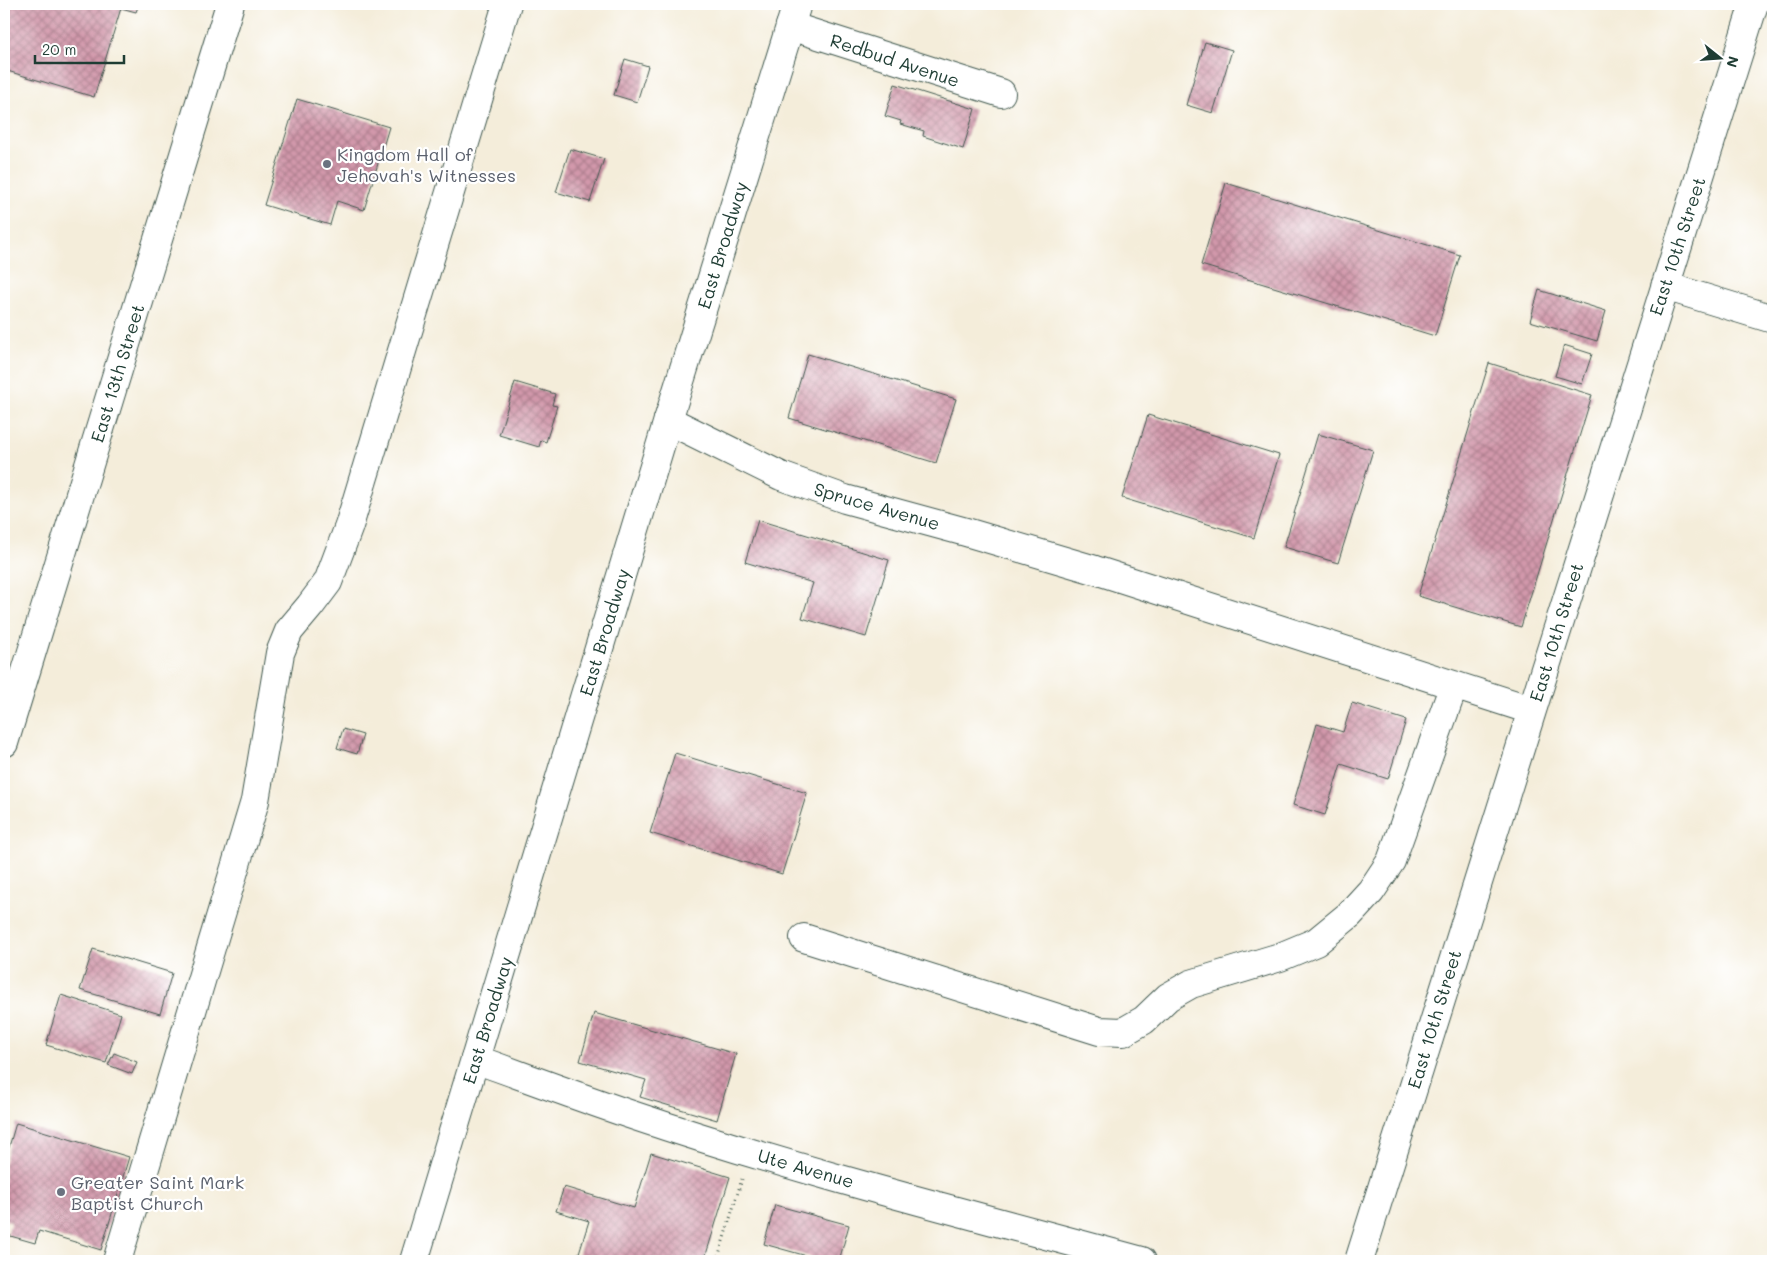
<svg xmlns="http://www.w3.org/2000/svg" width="1777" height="1265" font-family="Mali,sans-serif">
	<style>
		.building { fill: url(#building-cross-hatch) }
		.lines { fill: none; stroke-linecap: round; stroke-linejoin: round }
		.minor-casing { stroke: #3f574d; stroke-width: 30 }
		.major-casing { stroke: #3f574d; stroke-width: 30 }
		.path { stroke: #3f574d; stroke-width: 3; stroke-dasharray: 1 4; stroke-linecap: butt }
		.minor { stroke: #fff; stroke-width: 28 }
		.major { stroke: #fff; stroke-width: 28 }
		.worship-dot { fill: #6b7280; stroke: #fff; stroke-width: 2 }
		.labels { text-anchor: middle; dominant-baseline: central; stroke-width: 4.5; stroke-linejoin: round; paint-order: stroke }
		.street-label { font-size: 18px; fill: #1f3d34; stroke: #fff }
		.worship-label { font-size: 18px; fill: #5b616d; stroke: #fff; text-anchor: start }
	</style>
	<defs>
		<pattern id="building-cross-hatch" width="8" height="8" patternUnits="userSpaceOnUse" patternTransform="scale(1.25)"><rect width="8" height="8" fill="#d298ab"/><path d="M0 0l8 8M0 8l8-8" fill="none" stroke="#aa7d8c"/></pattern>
	</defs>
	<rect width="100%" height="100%" fill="#fff"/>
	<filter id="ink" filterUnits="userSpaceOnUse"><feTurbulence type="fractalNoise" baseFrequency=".02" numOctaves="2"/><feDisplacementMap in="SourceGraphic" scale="10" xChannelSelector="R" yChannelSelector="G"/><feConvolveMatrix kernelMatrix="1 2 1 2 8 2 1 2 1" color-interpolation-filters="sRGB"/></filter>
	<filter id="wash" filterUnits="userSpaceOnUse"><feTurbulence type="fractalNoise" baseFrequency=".0096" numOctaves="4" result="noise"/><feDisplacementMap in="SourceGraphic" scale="20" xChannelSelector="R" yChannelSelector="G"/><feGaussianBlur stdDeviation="1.12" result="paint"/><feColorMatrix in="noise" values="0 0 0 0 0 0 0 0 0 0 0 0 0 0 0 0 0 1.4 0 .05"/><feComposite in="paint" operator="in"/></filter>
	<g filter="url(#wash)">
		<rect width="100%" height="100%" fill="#f4edda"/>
		<g id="blocks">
			<path class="building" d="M5 4H139L136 12 121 8 94 97 4 70V9Z
				M1205 42 1232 50 1213 113 1186 105Z
				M625 59 648 66 637 102 614 95Z
				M895 84 975 109 963 149 923 136 924 131 900 124 901 121 885 116Z
				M297 99 389 127 364 210 337 201 330 225 264 205Z
				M570 149 604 159 590 202 556 192Z
				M1226 183 1460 255 1435 336 1201 265Z
				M1539 290 1606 311 1597 341 1530 321Z
				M1564 345 1592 354 1582 384 1555 376Z
				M808 354 956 399 936 463 789 418Z
				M1489 363 1592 395 1521 627 1418 596Z
				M515 382 555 394 552 405 557 406 546 442 541 440 539 447 499 435Z
				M1148 415 1279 455 1254 538 1122 498Z
				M1318 434 1373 450 1338 563 1284 547Z
				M758 520 889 560 866 637 802 618 813 583 745 562Z
				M1352 703 1406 720 1388 779 1341 764 1325 815 1293 805 1317 724 1343 732Z
				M343 729 363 735 357 754 337 748Z
				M675 753 807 793 782 874 650 833Z
				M93 949 172 973 160 1014 80 990Z
				M61 995 121 1014 106 1063 46 1045Z
				M594 1013 736 1054 717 1120 640 1097 646 1080 580 1061Z
				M114 1053 137 1062 132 1074 108 1065Z
				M16 1123 129 1157 101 1250 39 1231 35 1243 7 1235 11 1222 4 1220V1164Z
				M651 1153 730 1177 704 1261H597L578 1256 589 1221 556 1211 564 1187 634 1208Z
				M775 1205 849 1225 839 1261H825L764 1244Z"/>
		</g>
	</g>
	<g filter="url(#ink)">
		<use href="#blocks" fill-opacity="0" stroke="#3f574d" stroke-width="1"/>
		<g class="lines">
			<g class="minor-casing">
				<path id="minor" d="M790 26 1001 93
					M1665 286 1773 319
					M668 420 781 476 845 499 966 532 1095 570 1531 710
					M4 743 230 4
					M804 938 1099 1031 1123 1032 1144 1020 1168 997 1191 984 1280 957 1316 942 1349 915 1371 891 1391 861 1454 685
					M475 1059C528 1078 581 1098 635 1116 801 1172 973 1215 1142 1261
					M117 1261 255 801 280 653 289 631 310 606 328 582 349 526 507 4
					M1359 1261 1754 4"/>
			</g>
			<g class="major-casing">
				<path id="major" d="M414 1261 668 420 797 4"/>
			</g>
			<path class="path" d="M717 1261 742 1179"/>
			<use href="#minor" class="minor"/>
			<use href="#major" class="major"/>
		</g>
	</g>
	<g class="worship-dot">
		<circle cx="327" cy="164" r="5"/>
		<circle cx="61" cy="1192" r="5"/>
	</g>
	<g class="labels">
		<g class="street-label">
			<text transform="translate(895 60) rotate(18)">Redbud Avenue</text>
			<text transform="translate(722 245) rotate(-73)">East Broadway</text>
			<text transform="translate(1677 246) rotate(-72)">East 10th Street</text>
			<text transform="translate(117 373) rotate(-73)">East 13th Street</text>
			<text transform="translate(877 506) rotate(16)">Spruce Avenue</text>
			<text transform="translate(604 632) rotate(-73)">East Broadway</text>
			<text transform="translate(1556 632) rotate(-73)">East 10th Street</text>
			<text transform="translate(1434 1019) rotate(-73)">East 10th Street</text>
			<text transform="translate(487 1020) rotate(-73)">East Broadway</text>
			<text transform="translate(806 1168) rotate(16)">Ute Avenue</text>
		</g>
		<g class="worship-label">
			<text x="337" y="154">Kingdom Hall of<tspan x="337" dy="21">Jehovah's Witnesses</tspan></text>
			<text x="71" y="1182">Greater Saint Mark<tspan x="71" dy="21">Baptist Church</tspan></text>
		</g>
	</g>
	<rect width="1777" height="1265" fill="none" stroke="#fff" stroke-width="20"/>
	<g transform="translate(1720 58) rotate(107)" stroke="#ffffff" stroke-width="4" paint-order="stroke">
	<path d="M0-4L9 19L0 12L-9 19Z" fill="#1f3d34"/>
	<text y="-8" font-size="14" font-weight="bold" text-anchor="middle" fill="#1f3d34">N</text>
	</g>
	<path d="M35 55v8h89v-8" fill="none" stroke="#1f3d34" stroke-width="2.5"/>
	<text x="42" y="55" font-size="15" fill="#1f3d34" stroke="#ffffff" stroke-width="4" paint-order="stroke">20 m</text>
</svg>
